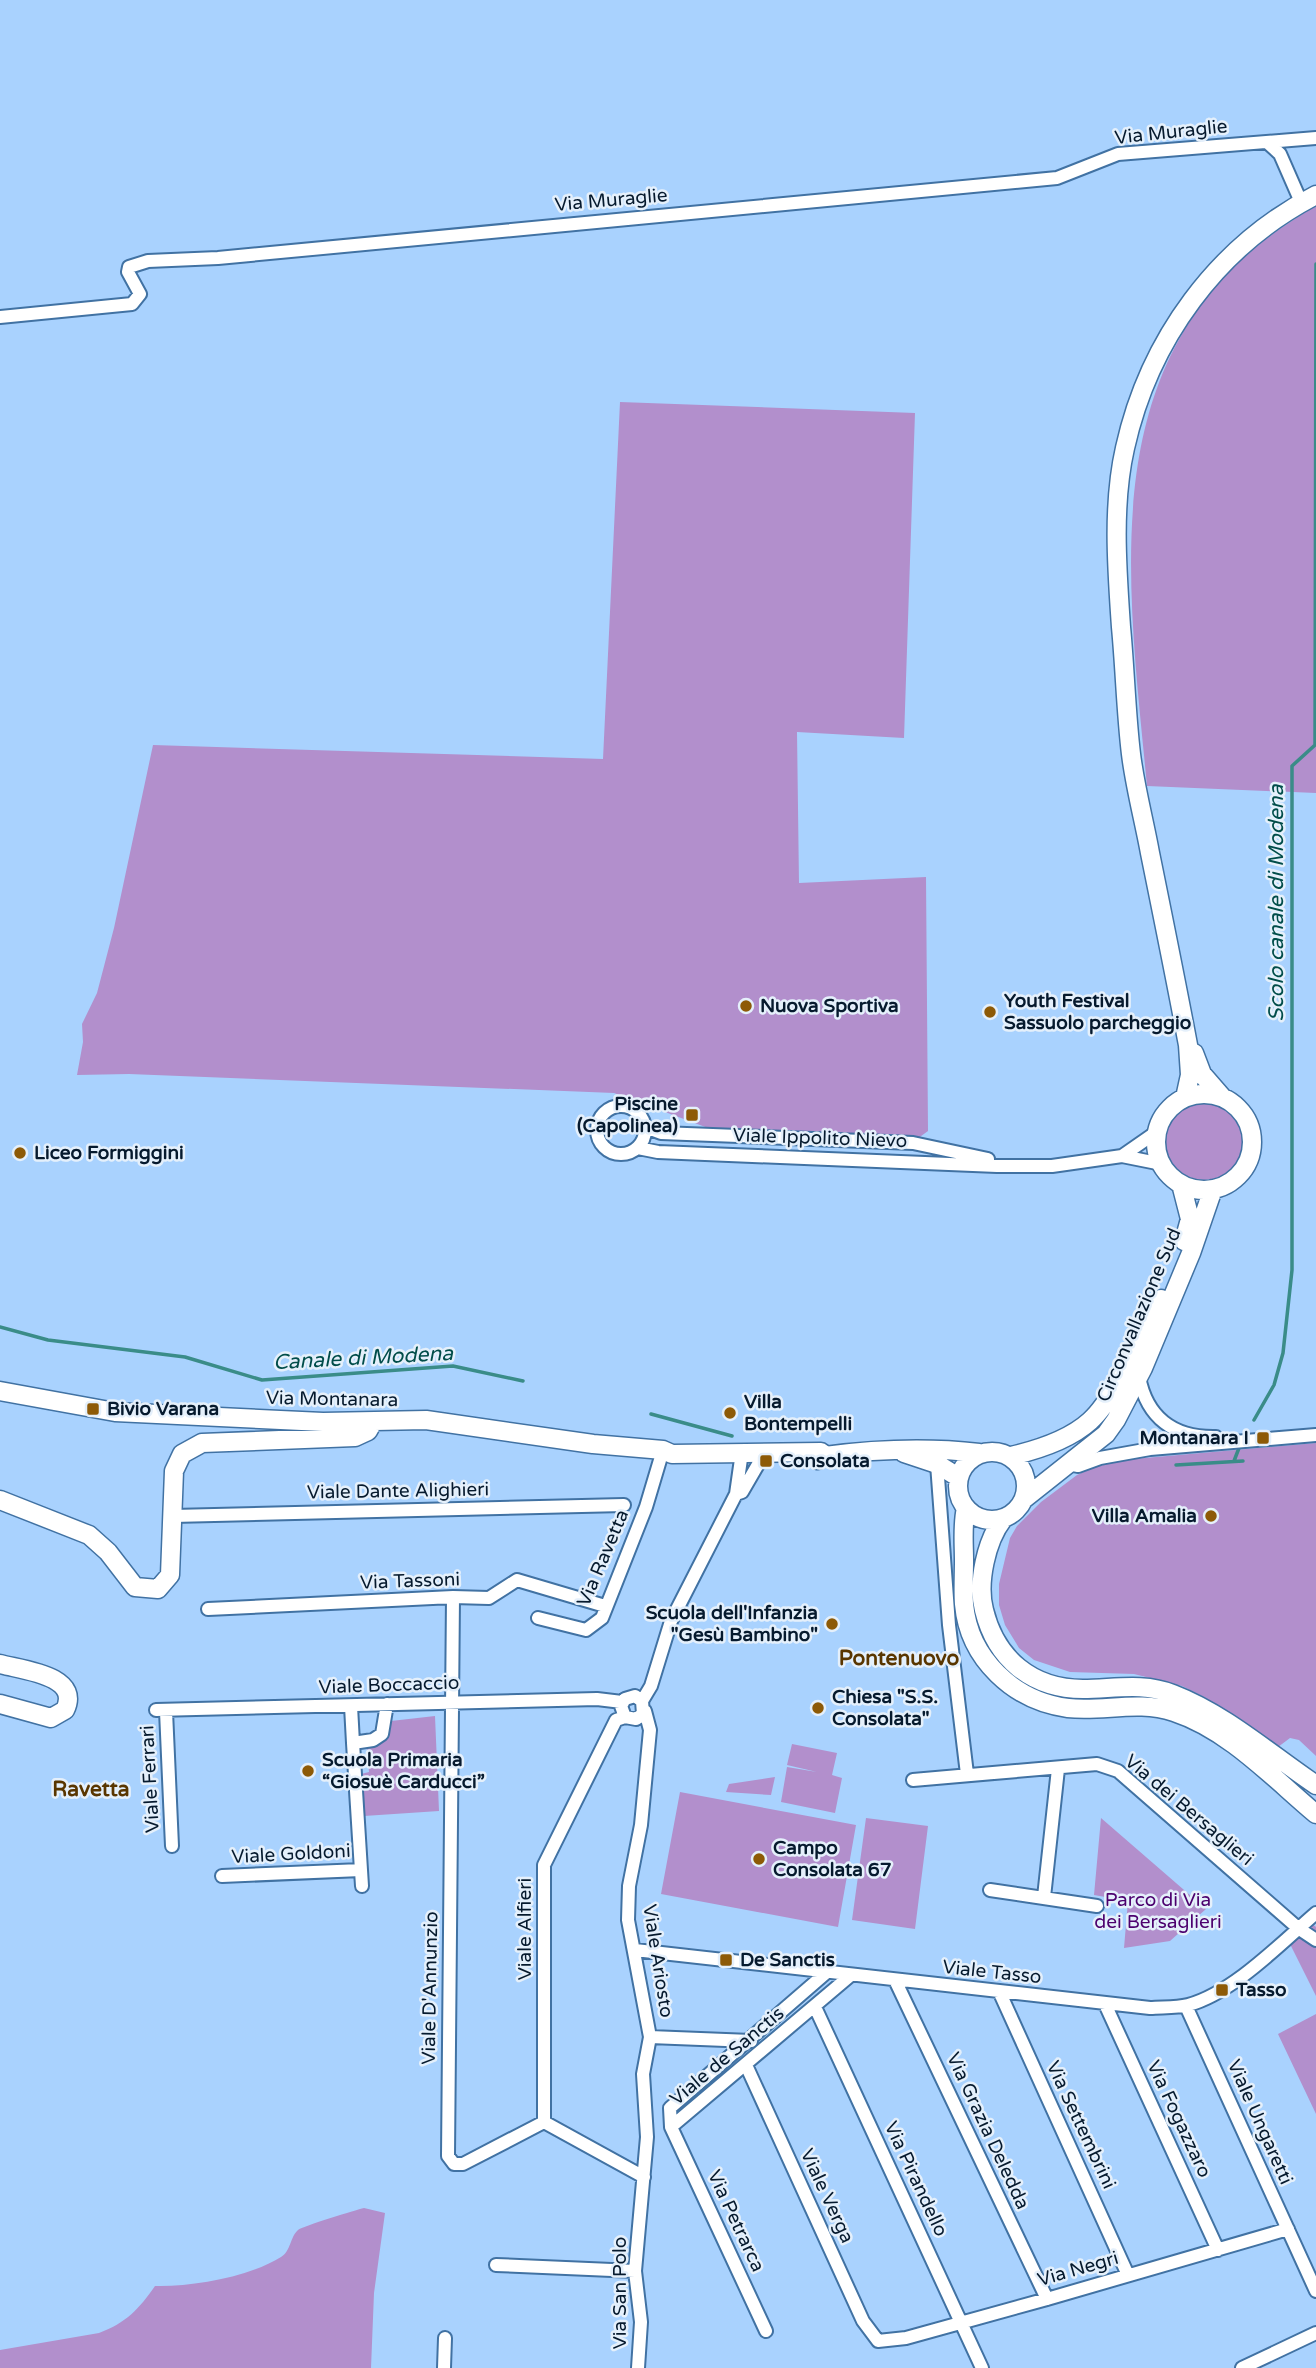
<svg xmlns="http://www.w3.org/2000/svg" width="1316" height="2368" font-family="'Varela Round',sans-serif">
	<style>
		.green { fill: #b28fcc }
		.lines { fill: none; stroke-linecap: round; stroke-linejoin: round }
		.stream { stroke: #3a8c88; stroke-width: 3.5 }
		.street-casing { stroke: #4172a3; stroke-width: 16 }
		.secondary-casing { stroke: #4172a3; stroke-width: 21 }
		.street { stroke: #fff; stroke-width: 12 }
		.secondary { stroke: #fff; stroke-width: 18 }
		.poi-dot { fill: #8d5a07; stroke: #e5f0fb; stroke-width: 2.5 }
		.labels { text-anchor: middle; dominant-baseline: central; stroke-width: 5; stroke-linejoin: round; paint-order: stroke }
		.street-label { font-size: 19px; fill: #061a2e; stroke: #e5f0fb }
		.poi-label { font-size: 19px; font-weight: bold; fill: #061a2e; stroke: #e5f0fb; text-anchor: start }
		.park-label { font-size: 19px; fill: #4c006e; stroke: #e5f0fb }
		.water-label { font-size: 21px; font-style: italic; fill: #014d4a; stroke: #e5f0fb }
		.neighbourhood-label { font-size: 21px; font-weight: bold; fill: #593600; stroke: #e5f0fb }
	</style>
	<rect width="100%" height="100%" fill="#a9d2fe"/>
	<path class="green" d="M1316 206V793L1147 786C1126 564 1089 335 1316 206Z
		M620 402 915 413 904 738 797 732 799 883 926 877 928 1131 906 1147 743 1141 614 1093 129 1074 77 1075 83 1042 82 1024 97 993 114 928 153 745 603 759Z
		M1165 1141a39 39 0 1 1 78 0a39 39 0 1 1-78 0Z
		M1316 1443V1756L1299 1740 1290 1738 1278 1747 1204 1697 1182 1686 1134 1674 1070 1672 1034 1660 1019 1648 1005 1625 999 1605V1584L1010 1538 1017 1526 1041 1502 1077 1475 1095 1467 1122 1460Z
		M435 1716 439 1811 364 1816 361 1774 369 1772 367 1747 388 1730 391 1721Z
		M792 1744 837 1753 832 1775 842 1778 835 1813 781 1802 787 1767 817 1772 787 1765Z
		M775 1777 771 1795 726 1792 729 1784Z
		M680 1792 856 1825 838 1927 661 1894Z
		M866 1818 928 1826 915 1929 852 1920Z
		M1101 1818 1206 1909 1170 1941 1124 1948 1128 1901 1094 1895Z
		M1307 1919 1316 1927V1996L1287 1938Z
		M1316 2014V2114L1278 2034Z
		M364 2208 385 2213 374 2293 371 2368H0V2350L99 2333C126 2323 139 2309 155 2286 192 2287 249 2277 281 2257 291 2251 290 2237 298 2230 303 2226 356 2210 364 2208Z"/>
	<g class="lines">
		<path class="stream" d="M0 1327 48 1340 185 1357 262 1380 453 1366 523 1381
			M651 1414 732 1436
			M1254 1420 1274 1385 1283 1353 1292 1270V766L1315 745 1316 264
			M1234 1461 1239 1448
			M1176 1465 1243 1461"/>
		<g class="street-casing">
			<path id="street" d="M1268 143 1280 154 1301 202
				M0 317 132 304 140 294 128 272 129 267 148 261 218 258 1057 178 1118 154 1316 138
				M597 1130a24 24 0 1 1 48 0a24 24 0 1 1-48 0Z
				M645 1127 661 1133 913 1143 988 1159
				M638 1148 658 1152 997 1166H1052L1122 1156 1162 1164
				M1122 1156 1158 1131
				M1139 1377C1147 1418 1174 1438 1216 1437
				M937 1464 949 1625 967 1774
				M1068 1464 1078 1466 1100 1458 1150 1449 1316 1435
				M736 1494 742 1492 760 1461
				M173 1516 624 1505
				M453 1597 448 2156 454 2164H463L544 2122 644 2177
				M208 1609 453 1597 489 1598 517 1580 605 1606
				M538 1618 586 1630 602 1618 646 1507 663 1450
				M642 1701 635 1696 625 1699 621 1706 625 1717 636 1719 643 1714 642 1701 651 1686 671 1621 736 1494 742 1452
				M351 1706 353 1743 373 1740 382 1734 387 1704
				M156 1710 597 1699 622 1702
				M166 1711 172 1846
				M353 1743 362 1886
				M913 1780 1097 1764 1118 1771 1298 1928 1316 1940
				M222 1876 361 1870
				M990 1890 1097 1906
				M1044 1897 1058 1769
				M635 1950 1150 2008C1162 2007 1176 2008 1188 2005 1233 1993 1281 1943 1316 1913
				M895 1980 1047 2299
				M999 1991 1128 2275
				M1105 2004 1218 2250
				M1186 2006 1316 2291
				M815 2007 982 2368
				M650 2037 751 2041
				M746 2065 863 2321 878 2341 906 2338 1047 2299 1288 2229
				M544 2122V1865L616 1720 625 1717
				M671 2127 851 1975
				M496 2265 635 2271
				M766 2331 671 2127 670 2108 827 1972
				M444 2368 445 2338
				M638 2368 641 2322 635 2271 647 2137 643 2074 650 2037 628 1920 629 1886 641 1825 650 1730 645 1711
				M1242 2368 1316 2333"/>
		</g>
		<g class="secondary-casing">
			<path id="secondary" d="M1194 1053 1202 1074 1222 1097
				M1156 1142a48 48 0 1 1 96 0a48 48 0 1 1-96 0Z
				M1185 1098 1190 1075 1188 1045C1176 981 1163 917 1150 853 1144 820 1135 787 1131 754 1126 712 1125 669 1121 627 1117 569 1112 505 1125 448 1149 340 1217 246 1316 195
				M1181 1184 1190 1219 1184 1241
				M0 1391 115 1412 323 1422 426 1420 593 1444 663 1450 672 1454 821 1452 825 1456
				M958 1486a34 34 0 1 1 68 0a34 34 0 1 1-68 0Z
				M904 1453 937 1464 958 1477
				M1011 1456C1037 1450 1069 1440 1090 1421 1116 1398 1143 1332 1161 1299
				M818 1460 825 1456C877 1449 926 1447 979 1453
				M1024 1499 1106 1434 1116 1420 1143 1368 1191 1253 1213 1189
				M0 1500 89 1535 108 1552 135 1587 158 1589 170 1575 174 1471 182 1454 202 1443 355 1437 368 1431 373 1422
				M966 1508C962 1525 964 1543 964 1561 964 1575 963 1590 964 1604 969 1659 1014 1701 1068 1708 1104 1712 1138 1700 1174 1712 1229 1730 1273 1778 1316 1814
				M1003 1519C986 1541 977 1583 984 1610 996 1659 1032 1689 1083 1689 1113 1689 1143 1682 1173 1694 1225 1714 1270 1754 1316 1785
				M0 1664C21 1670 82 1675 65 1710L51 1718 0 1704"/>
		</g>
		<use href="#street" class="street"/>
		<use href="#secondary" class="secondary"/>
	</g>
	<g class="poi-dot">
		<circle cx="746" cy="1006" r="7"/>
		<circle cx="990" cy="1012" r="7"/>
		<rect x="685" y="1108" width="14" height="14" rx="3.5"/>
		<circle cx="20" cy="1153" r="7"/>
		<rect x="86" y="1402" width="14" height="14" rx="3.5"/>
		<circle cx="730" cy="1413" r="7"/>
		<rect x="1256" y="1431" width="14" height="14" rx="3.5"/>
		<rect x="759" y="1454" width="14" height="14" rx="3.5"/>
		<circle cx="1211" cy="1516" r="7"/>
		<circle cx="832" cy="1624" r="7"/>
		<circle cx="818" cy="1708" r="7"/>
		<circle cx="308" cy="1771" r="7"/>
		<circle cx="759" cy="1859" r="7"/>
		<rect x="719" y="1953" width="14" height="14" rx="3.5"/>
		<rect x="1215" y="1983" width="14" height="14" rx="3.5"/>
	</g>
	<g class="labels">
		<g class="street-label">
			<text transform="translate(1171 132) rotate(-6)">Via Muraglie</text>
			<text transform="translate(611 200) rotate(-5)">Via Muraglie</text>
			<text transform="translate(820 1138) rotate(2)">Viale Ippolito Nievo</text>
			<text transform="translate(1139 1315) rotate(-67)">Circonvallazione Sud</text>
			<text transform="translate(332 1399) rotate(1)">Via Montanara</text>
			<text transform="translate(398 1491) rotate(-1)">Viale Dante Alighieri</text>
			<text transform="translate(603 1558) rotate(-67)">Via Ravetta</text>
			<text transform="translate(410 1581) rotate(-2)">Via Tassoni</text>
			<text transform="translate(389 1685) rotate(-2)">Viale Boccaccio</text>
			<text transform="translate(150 1779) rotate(-93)">Viale Ferrari</text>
			<text transform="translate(1189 1810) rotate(40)">Via dei Bersaglieri</text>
			<text transform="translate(291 1854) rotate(-3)">Viale Goldoni</text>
			<text transform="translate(525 1929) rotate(-90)">Viale Alfieri</text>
			<text transform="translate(658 1961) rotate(81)">Viale Ariosto</text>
			<text transform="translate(992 1972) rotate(6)">Viale Tasso</text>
			<text transform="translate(430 1988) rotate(-89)">Viale D'Annunzio</text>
			<text transform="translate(727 2056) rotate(-40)">Viale de Sanctis</text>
			<text transform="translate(1179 2119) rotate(65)">Via Fogazzaro</text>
			<text transform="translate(1260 2122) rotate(66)">Viale Ungaretti</text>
			<text transform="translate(1081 2125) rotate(65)">Via Settembrini</text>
			<text transform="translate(988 2131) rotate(65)">Via Grazia Deledda</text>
			<text transform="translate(916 2179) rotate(65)">Via Pirandello</text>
			<text transform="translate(827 2196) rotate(65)">Viale Verga</text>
			<text transform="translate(736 2221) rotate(65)">Via Petrarca</text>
			<text transform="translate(1078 2269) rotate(-16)">Via Negri</text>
			<text transform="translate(620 2293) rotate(-90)">Via San Polo</text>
		</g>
		<g class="poi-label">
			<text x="1004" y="1001">Youth Festival<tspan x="1004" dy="22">Sassuolo parcheggio</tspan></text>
			<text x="760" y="1006">Nuova Sportiva</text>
			<text x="678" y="1104" text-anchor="end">Piscine<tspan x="678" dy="22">(Capolinea)</tspan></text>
			<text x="34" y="1153">Liceo Formiggini</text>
			<text x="744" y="1402">Villa<tspan x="744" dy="22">Bontempelli</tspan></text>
			<text x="107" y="1409">Bivio Varana</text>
			<text x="1249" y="1438" text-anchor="end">Montanara I</text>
			<text x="780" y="1461">Consolata</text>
			<text x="1197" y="1516" text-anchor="end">Villa Amalia</text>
			<text x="818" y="1613" text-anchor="end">Scuola dell'Infanzia<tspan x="818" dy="22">"Gesù Bambino"</tspan></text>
			<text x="832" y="1697">Chiesa "S.S.<tspan x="832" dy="22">Consolata"</tspan></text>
			<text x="322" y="1760">Scuola Primaria<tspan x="322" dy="22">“Giosuè Carducci”</tspan></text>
			<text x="773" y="1848">Campo<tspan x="773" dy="22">Consolata 67</tspan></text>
			<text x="740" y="1960">De Sanctis</text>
			<text x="1236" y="1990">Tasso</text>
		</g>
		<g class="park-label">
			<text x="1158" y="1900">Parco di Via<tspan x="1158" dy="22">dei Bersaglieri</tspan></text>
		</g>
		<g class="water-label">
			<text transform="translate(1276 903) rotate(-90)">Scolo canale di Modena</text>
			<text transform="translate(363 1358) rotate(-3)">Canale di Modena</text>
		</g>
		<g class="neighbourhood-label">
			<text x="899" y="1658">Pontenuovo</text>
			<text x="91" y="1789">Ravetta</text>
		</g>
	</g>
</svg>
